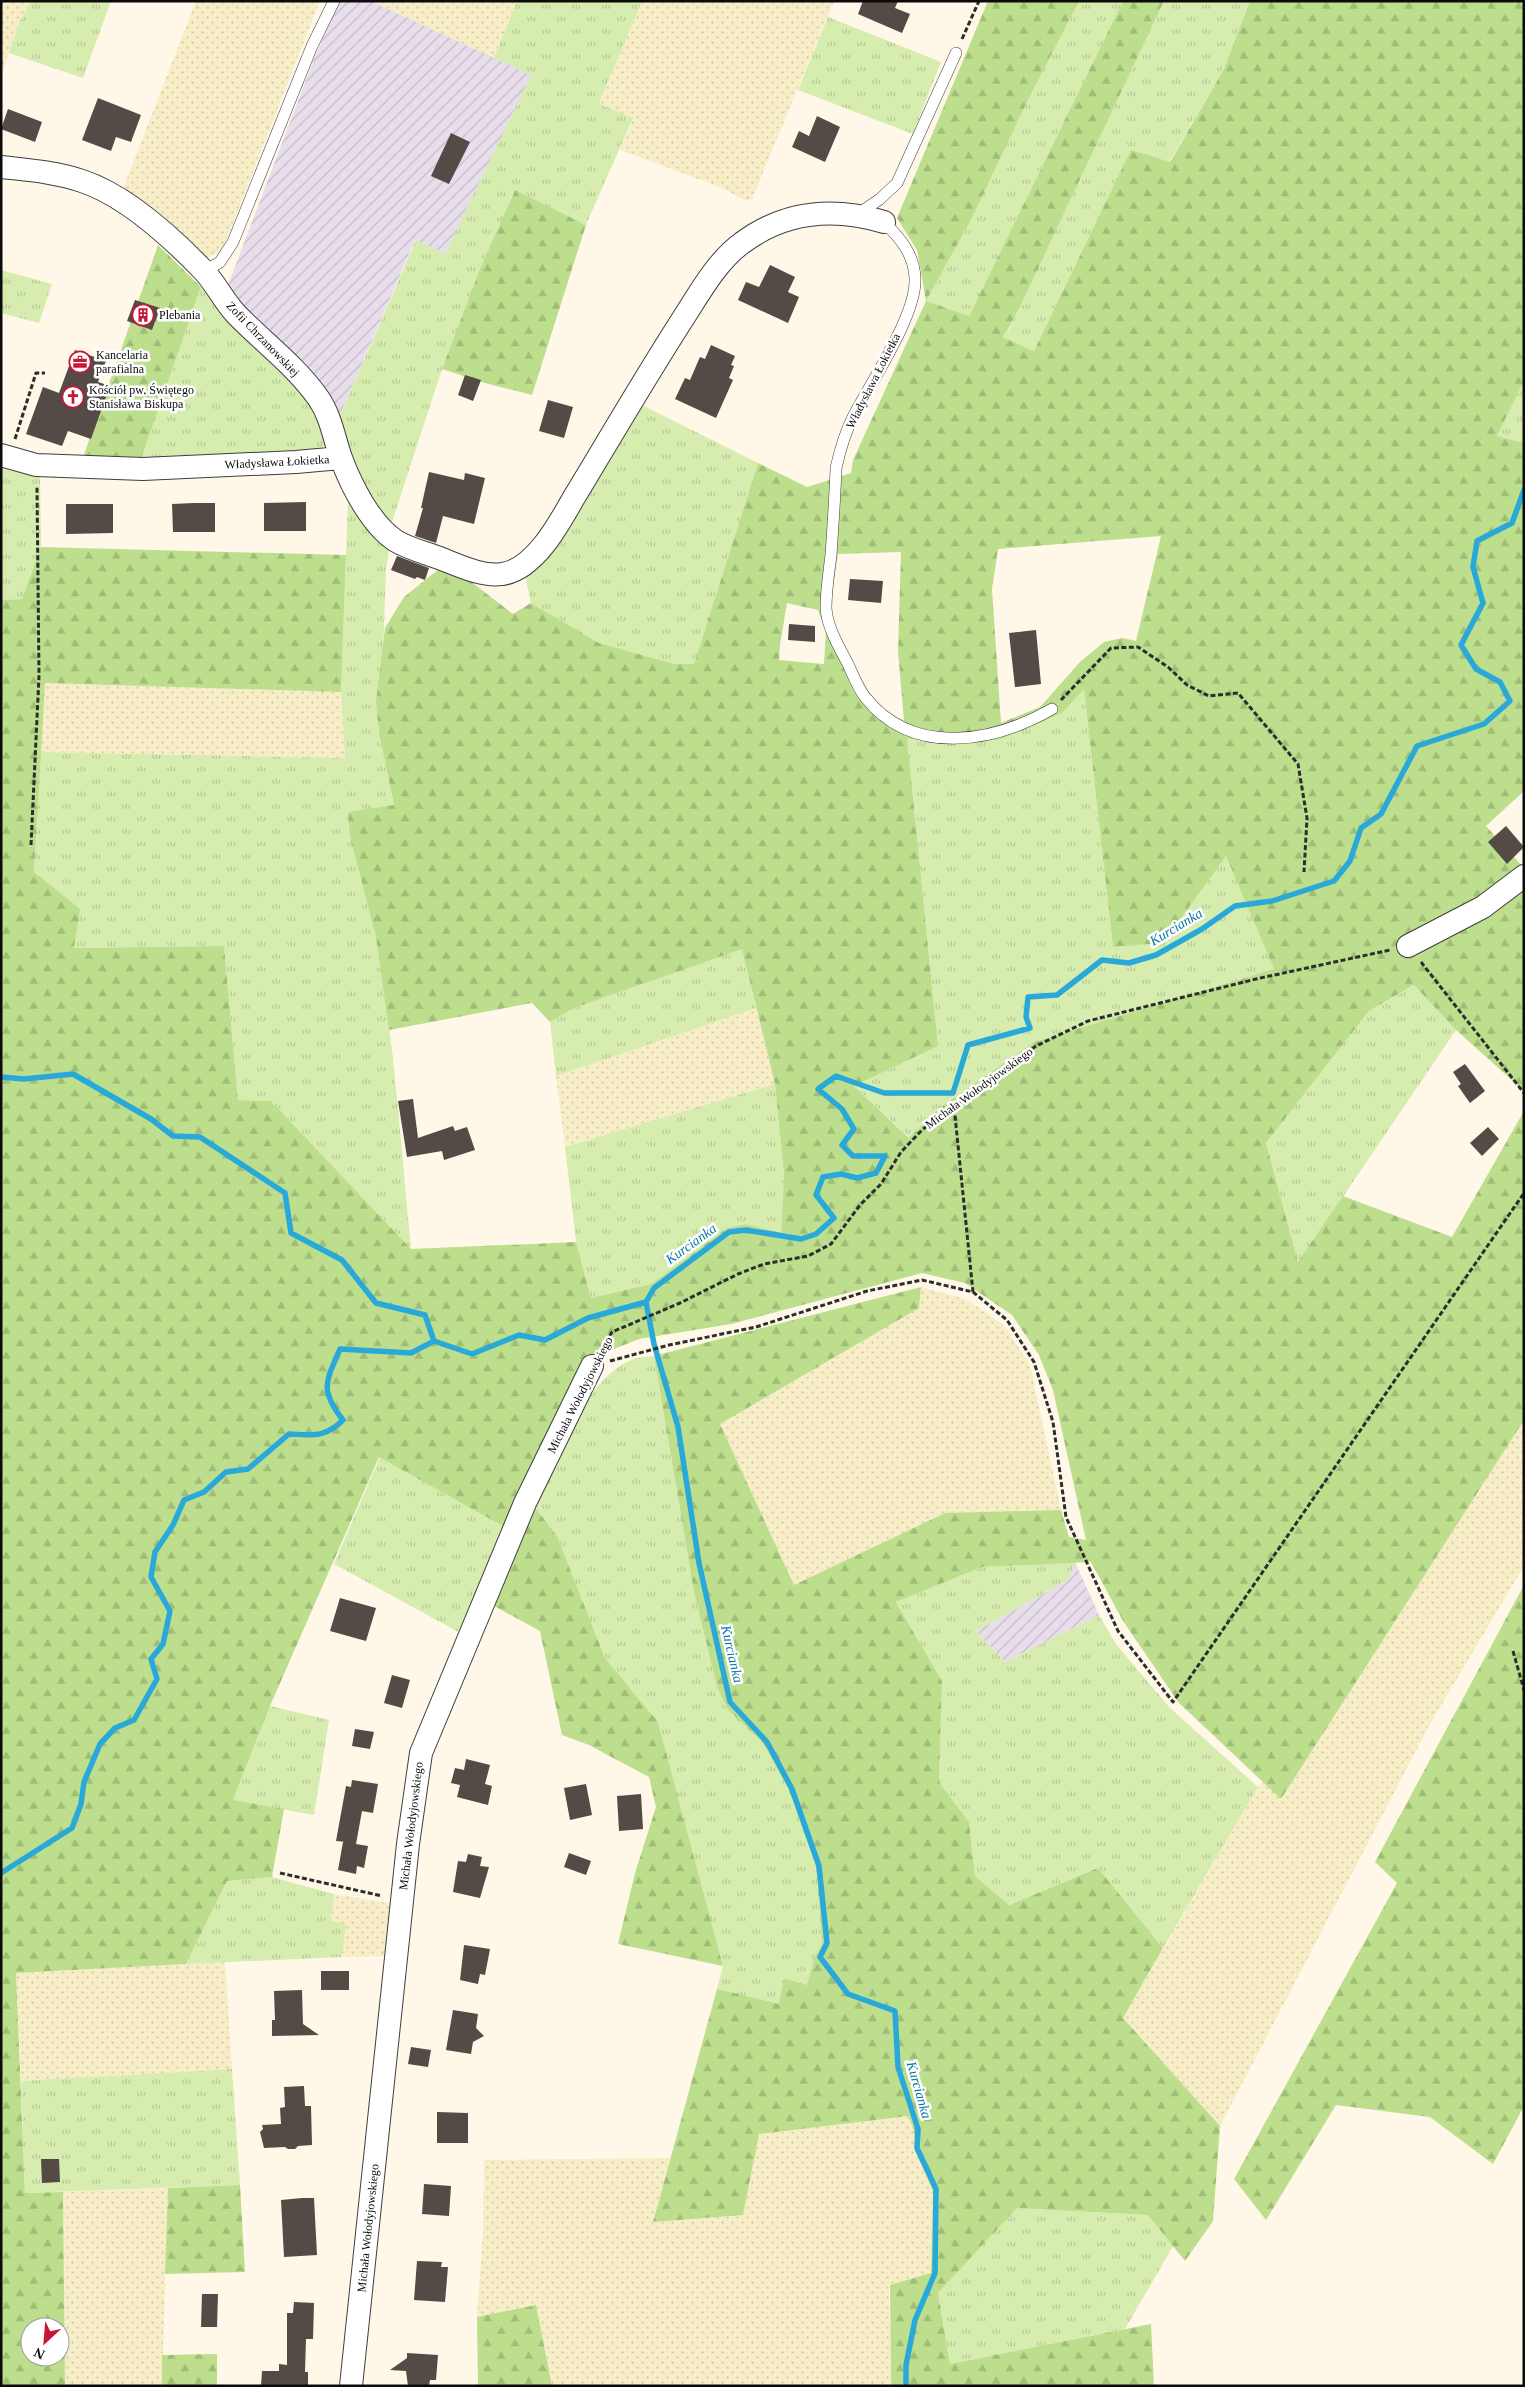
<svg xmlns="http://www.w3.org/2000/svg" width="1525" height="2387" font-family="'Times New Roman',serif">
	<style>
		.industrial { fill: url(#industrial-furrows) }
		.farmland { fill: url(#farmland-dots) }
		.grass { fill: url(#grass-tufts) }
		.forest { fill: url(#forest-firs); fill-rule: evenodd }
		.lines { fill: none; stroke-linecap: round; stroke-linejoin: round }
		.stream { stroke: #28a9d9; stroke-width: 5.5 }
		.building { fill: #544a46 }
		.service-casing { stroke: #3e3e3e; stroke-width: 12 }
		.minor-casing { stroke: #3e3e3e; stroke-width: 24 }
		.path { stroke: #2d2d2d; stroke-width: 3; stroke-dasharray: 5 2.5; stroke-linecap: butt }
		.service { stroke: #fff; stroke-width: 11 }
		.minor { stroke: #fff; stroke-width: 22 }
		.labels { text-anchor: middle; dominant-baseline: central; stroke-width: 5; stroke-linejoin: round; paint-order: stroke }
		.poi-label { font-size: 12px; fill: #0b0b0b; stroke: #fff; text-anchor: start }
		.street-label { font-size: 12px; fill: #0b0b0b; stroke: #fff }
		.water-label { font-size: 14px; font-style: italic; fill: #0a76a6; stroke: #fff }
	</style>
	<defs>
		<pattern id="industrial-furrows" width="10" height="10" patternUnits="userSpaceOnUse" patternTransform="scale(1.25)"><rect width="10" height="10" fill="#e8ddeb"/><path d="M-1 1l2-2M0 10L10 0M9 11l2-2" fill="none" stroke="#c6bcc8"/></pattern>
		<pattern id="farmland-dots" width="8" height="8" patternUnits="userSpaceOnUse" patternTransform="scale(1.25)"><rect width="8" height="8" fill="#f7edc6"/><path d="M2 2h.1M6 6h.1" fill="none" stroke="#d2caa9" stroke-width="1.8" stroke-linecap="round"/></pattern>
		<pattern id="grass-tufts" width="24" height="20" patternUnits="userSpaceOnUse" patternTransform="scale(1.25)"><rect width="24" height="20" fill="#d7ecaf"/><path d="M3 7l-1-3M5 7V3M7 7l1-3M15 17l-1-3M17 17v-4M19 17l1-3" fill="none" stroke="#b7c995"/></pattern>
		<pattern id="forest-firs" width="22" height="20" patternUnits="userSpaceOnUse" patternTransform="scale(1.25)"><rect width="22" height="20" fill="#bcde8d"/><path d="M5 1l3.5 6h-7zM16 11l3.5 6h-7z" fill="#a0bd78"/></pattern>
	</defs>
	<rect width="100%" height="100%" fill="#fff8e8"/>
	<path class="industrial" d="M339 1H371L532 75 445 254 415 240 338 420 226 290 314 59Z
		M1075 1562 1099 1615 1005 1662 976 1631 1068 1580Z"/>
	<path class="farmland" d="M1 1H31L19 23 1 76Z
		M196 1H320L222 251 207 257 138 203 121 194Z
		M371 1H517L494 58Z
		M642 1H834L752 199 746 201 720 187 620 150 633 118 599 105Z
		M44 683 341 692 345 758 40 752Z
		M756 1008 775 1084 565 1147 556 1076Z
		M921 1287 966 1299 1004 1325 1030 1365 1061 1510 945 1513 794 1585 720 1424 919 1308Z
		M1524 1420V1566L1430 1724 1220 2126 1123 2018 1258 1787 1263 1782 1281 1799Z
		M334 1894 394 1904 388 1956 342 1957 345 1925 331 1921Z
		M225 1962 232 2069 21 2081 16 1973Z
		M908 2116 914 2130 915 2150 933 2191 931 2274 889 2285 891 2386H552L536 2305 477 2317 483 2233 484 2160 670 2158 653 2222 743 2215 758 2134Z
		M168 2188 162 2386H65L63 2192Z"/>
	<path class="grass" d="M31 1H111L83 78 9 53 19 23Z
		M517 1H642L599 104 633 118 586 225 514 191 442 369 392 522C361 495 352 458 338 420L416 240 445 254 531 75 494 58Z
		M1079 1H1123L969 316 926 301 972 218 1028 100Z
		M1164 1H1250L1223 71 1169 162 1131 151 1034 351 1001 337 1008 331 1020 307Z
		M828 17 941 62 913 134 798 90Z
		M1 270 52 284 39 323 1 313Z
		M201 287 295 381 317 416 326 444 313 454 139 465Z
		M1524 381V443L1497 436Z
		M640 404 758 463 694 664H675L599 643 531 603 525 576Z
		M1 465 40 474 41 547 22 599 1 600Z
		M348 500 390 543 386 570 380 738 394 806 348 812C352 856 369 895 376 938 394 1041 401 1146 411 1249L271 1101 238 1100 224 946 73 948 34 872 40 752 345 758 341 692Z
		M1084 688 1113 947 1163 943 1226 855 1274 969 1034 1042 938 1109 910 1138 854 1086 938 1046 907 738 937 744H968Z
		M742 948 756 1008 556 1076 550 1022 574 1008Z
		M1415 985 1456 1030 1298 1263 1266 1143 1369 1011Z
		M775 1084 784 1176 781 1234 746 1224 727 1228 651 1284 591 1298 576 1242 565 1147Z
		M654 1356 694 1592 717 1687 728 1710 763 1743 789 1791 816 1866 822 1944 815 1956 807 1985 779 2005 717 1989 723 1966 658 1722 605 1658 557 1536 534 1506C555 1462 584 1380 631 1360 637 1357 646 1357 654 1356Z
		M380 1457 508 1529 464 1635 334 1564Z
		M1075 1562 1068 1580 976 1631 1005 1662 1099 1615 1116 1644 1169 1707 1258 1787 1163 1948 1098 1868 1008 1905 975 1876 969 1822 939 1782 942 1681 896 1602 982 1567Z
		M270 1706 329 1720 314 1815 233 1800Z
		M272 1877 334 1894 331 1921 346 1924 342 1957 186 1964 227 1881Z
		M232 2069 240 2185 25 2193 21 2081Z
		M1017 2208 1148 2215 1173 2246 1125 2329 950 2364 938 2293Z"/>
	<path class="forest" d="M988 1H1079L1028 100 972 218 926 301 969 316 1123 1H1164L1020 307 1007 331 1002 337 1034 351 1131 150 1170 162 1223 71 1250 1H1524V381L1497 436 1524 443V791L1486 826 1524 868V1091L1456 1030 1414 985 1369 1011 1266 1143 1298 1262 1343 1196 1452 1237 1524 1111V1420L1281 1799 1179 1703 1123 1621 1091 1562 982 1567 896 1602 942 1681 939 1782 969 1822 975 1876 1009 1905 1098 1868 1163 1948 1123 2018 1220 2126 1213 2221 1185 2261 1148 2215 1017 2208 938 2293 950 2364 1151 2324 1154 2386H891L890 2285 931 2273 933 2191 915 2150 914 2130 908 2116 759 2134 743 2215 653 2222 717 1989 779 2004 784 1979 807 1985 815 1956 822 1944 816 1866 789 1791 763 1743 728 1710 717 1687 694 1592 654 1356 921 1287 919 1308 720 1424 794 1585 945 1513 1061 1510 1069 1537 1086 1540 1053 1390 1039 1355 1012 1315 965 1283 922 1273 731 1324 639 1339 584 1361 508 1529 379 1457 270 1706 233 1800 284 1809 272 1877 227 1881 186 1964 16 1973 25 2193 63 2192 65 2386H1V600L22 599 41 547 346 555 341 692 45 683 34 872 80 909 74 948 224 946 238 1100 271 1101 411 1249 576 1242 591 1298 651 1284 727 1228 746 1224 781 1233 784 1176 775 1084 742 949 574 1008 550 1022 532 1003 389 1030 376 937 350 836 348 812 394 805 380 738 376 702 385 628 404 597 444 565 457 571 513 614 531 603 599 643 675 664H694L758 463 807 487 851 473 853 460 926 301 917 250 897 218ZM1161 536 1136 641 1122 638 1104 642 1080 662 1040 707 1001 723 992 589 998 549ZM901 552 898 651 904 721 883 709 868 691 838 636 830 608 838 554ZM787 603 818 610 826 630 824 664 779 660 780 645ZM1084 689 1113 947 1163 943 1226 856 1274 969 1034 1042 938 1109 909 1138 854 1086 938 1046 907 738 937 744H968L1001 739 1062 713ZM30 2327H60V2357H30Z
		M515 190 586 225 532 395 485 383 442 369 481 267Z
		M158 245 201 287 139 465 81 463Z
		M534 1506 557 1536 605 1658 658 1722 723 1966 618 1944 635 1873 656 1807 649 1777 589 1745 562 1735 540 1631 494 1606Z
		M1524 1585V2106L1493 2164 1430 2117 1336 2105 1266 2220 1234 2179 1397 1883 1375 1862Z
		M240 2185 245 2272 165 2274 168 2188Z
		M536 2305 552 2386H478L477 2317Z
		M217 2354V2386H162V2355Z"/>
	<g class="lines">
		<path class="stream" d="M1 1077 24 1079 73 1074 151 1119 173 1136 200 1137 285 1193 291 1233 342 1260 376 1303 425 1315 434 1341
			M1 1873 72 1828 81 1804 84 1782 100 1744 115 1728 134 1720 157 1679 151 1659 163 1644 170 1611 151 1577 155 1552 173 1525 184 1500 204 1492 226 1472 248 1469 289 1434C313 1435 325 1438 343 1420 319 1389 326 1382 340 1349L411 1353 434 1341 472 1354 519 1335 545 1340 588 1318 646 1302
			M906 2386V2365L915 2320 935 2273 936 2189 917 2148 918 2129 898 2067 895 2011 848 1994 820 1957 827 1943 819 1866 792 1789 767 1742 730 1702 699 1563 678 1427 654 1344 646 1302 654 1288 729 1232 746 1230 801 1239 816 1234 834 1218 816 1195 823 1177 841 1174 857 1178 876 1173 885 1156H853L842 1145 854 1129 842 1109 818 1089 836 1076 884 1093H953L968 1045 1030 1028 1026 1017 1028 997 1057 995 1102 960 1129 963 1156 955 1202 929 1235 906 1272 901 1334 881 1350 861 1361 828 1381 814 1417 746 1484 724 1510 701 1500 682 1476 669 1461 645 1483 603 1473 567 1477 541 1512 523 1524 490"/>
	</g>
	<path class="building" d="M863 1H898L895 8 910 14 902 33 858 14Z
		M98 98 141 115 131 142 116 137 111 151 82 140Z
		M8 109 42 122 35 142 1 129Z
		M817 116 840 127 825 162 792 147 799 131 809 136Z
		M451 133 470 142 449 184 431 176Z
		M770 265 795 277 788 292 799 297 788 323 738 300 746 282 759 287Z
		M135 300 160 308 152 330 127 321Z
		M711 345 735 356 731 365 734 366 729 378 733 380 716 418 675 399 685 378 690 380 700 357 705 359Z
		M75 350 106 361 98 382 110 386 91 439 68 431 62 446 26 434 43 387 59 393Z
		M465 375 481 380 473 401 458 395Z
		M548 400 573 407 564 438 539 431Z
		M429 472 464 480 465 473 485 478 474 524 443 516 436 543 415 536 423 508H421Z
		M306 502V531H264V503Z
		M194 503H215V532H173L172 504Z
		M66 504H113V533L66 534Z
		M397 556 429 568 425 580 417 577 415 579 391 570Z
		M850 579 883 581 881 603 848 600Z
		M789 624 815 626V642L788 640Z
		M1036 630 1041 684 1015 687 1009 633Z
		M1506 826 1524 847 1507 864 1488 842Z
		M1465 1064 1485 1091 1470 1103 1458 1086 1461 1084 1453 1072Z
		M413 1099 418 1138 453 1126 455 1131 467 1127 475 1150 444 1160 442 1151 407 1157 398 1101Z
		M1488 1127 1499 1139 1482 1156 1470 1143Z
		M340 1598 376 1608 366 1641 330 1631Z
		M392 1675 410 1680 402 1708 384 1703Z
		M355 1729 374 1732 370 1749 352 1746Z
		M466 1759 490 1765 485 1784 492 1786 488 1805 457 1797 460 1785 451 1783 455 1768 464 1770Z
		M352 1780 378 1784 373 1813 362 1811 356 1844 368 1846 364 1868 357 1866 356 1874 338 1870 343 1842H346L336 1841 346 1786 351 1787Z
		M586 1784 592 1815 570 1820 564 1788Z
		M641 1794 643 1829 619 1831 617 1796Z
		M569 1853 591 1861 586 1875 564 1867Z
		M468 1854 482 1857 480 1866 489 1867 480 1898 453 1892 458 1861 466 1862Z
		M464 1945 490 1949 485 1975 480 1974 478 1984 460 1980Z
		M321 1971H349V1990H321Z
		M302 1990 303 2024 319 2035 272 2036V2020H275L274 1991Z
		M453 2010 478 2014 476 2028 484 2036 473 2042 471 2054 446 2050Z
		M411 2047 431 2050 428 2067 408 2064Z
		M304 2086 305 2106H311L312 2145 298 2146 295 2149H288L285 2147 264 2148 260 2132 263 2129 262 2125 281 2124 280 2108 285 2107 284 2087Z
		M437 2112 468 2113V2143H437Z
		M41 2159H59L60 2182 42 2183Z
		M424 2184 451 2186 449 2216 422 2214Z
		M302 2198H314L317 2255 284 2257 281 2200Z
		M417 2261 442 2262 441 2267H448L445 2302 414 2300Z
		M202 2294H218L217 2327H201Z
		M294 2302 314 2303 313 2339H306L305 2372H308V2386H261L262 2371H279V2364L287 2365V2313H293Z
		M407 2353 438 2355 436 2380H430L429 2386H408L406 2371 390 2370 407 2358Z"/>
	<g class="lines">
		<g class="service-casing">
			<path id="service" d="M858 214 880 199 897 183 956 53
				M884 222C900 238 914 254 915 278 917 315 871 382 853 417 845 433 840 450 836 468 835 497 833 526 831 555 829 572 826 590 826 608 827 627 839 647 848 664 853 675 858 688 865 697 913 758 994 742 1052 709
				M205 271 220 262 233 242 312 46 334 1"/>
		</g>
		<g class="minor-casing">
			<path id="minor" d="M1 167C28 170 56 172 82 181 125 195 170 236 202 269 215 282 223 300 236 314 264 343 296 366 319 399 331 417 334 438 341 458 351 485 371 525 396 541 409 549 427 553 442 559 460 566 483 577 502 574 534 570 559 524 573 499 610 438 646 376 684 317 700 292 718 260 742 243 785 211 834 207 884 222
				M1 455 36 465 143 469 296 462 341 458
				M1408 946 1483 907 1524 876
				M351 2386 408 1844 421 1753 525 1503 592 1366"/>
		</g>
		<path class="path" d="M962 39 979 1
			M15 439 36 373H45
			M1061 700 1111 648 1138 647 1168 667 1187 685 1209 696 1238 693 1298 764 1307 818 1304 872
			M31 845 39 676 37 486
			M1421 962 1524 1093
			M973 1292 1007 1320 1034 1362 1053 1422 1066 1517 1118 1631 1173 1702 1524 1193
			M602 1349 612 1332 680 1303 738 1274 764 1264 808 1256 831 1244 860 1205 881 1184 901 1152 923 1129 1036 1046 1088 1021 1256 979 1390 950
			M610 1361 669 1345 756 1327 867 1291 922 1280 973 1292 954 1106
			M1513 1651 1524 1690
			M280 1873 382 1896"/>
		<use href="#service" class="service"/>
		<use href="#minor" class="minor"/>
	</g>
	<defs>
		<g id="building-ring" transform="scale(1.125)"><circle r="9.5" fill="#fff" stroke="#c61836" stroke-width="1.5"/><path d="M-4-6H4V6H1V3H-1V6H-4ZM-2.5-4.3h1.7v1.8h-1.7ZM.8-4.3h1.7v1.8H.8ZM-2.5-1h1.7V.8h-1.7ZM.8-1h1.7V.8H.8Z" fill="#c61836"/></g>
		<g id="office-ring" transform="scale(1.125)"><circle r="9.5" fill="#fff" stroke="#c61836" stroke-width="1.5"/><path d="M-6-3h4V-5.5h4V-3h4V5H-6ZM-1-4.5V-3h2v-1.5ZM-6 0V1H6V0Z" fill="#c61836"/></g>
		<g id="church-ring" transform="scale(1.125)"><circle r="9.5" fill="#fff" stroke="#c61836" stroke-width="1.5"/><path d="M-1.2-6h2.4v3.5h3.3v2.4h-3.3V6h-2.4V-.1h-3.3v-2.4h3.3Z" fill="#c61836"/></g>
	</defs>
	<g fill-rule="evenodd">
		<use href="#building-ring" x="143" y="315"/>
		<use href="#office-ring" x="80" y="362"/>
		<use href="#church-ring" x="73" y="397"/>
	</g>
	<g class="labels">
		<g class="poi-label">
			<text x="159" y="315">Plebania</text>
			<text x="96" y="355">Kancelaria<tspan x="96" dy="14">parafialna</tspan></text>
			<text x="89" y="390">Kościół pw. Świętego<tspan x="89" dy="14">Stanisława Biskupa</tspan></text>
		</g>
		<g class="street-label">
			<text transform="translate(263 339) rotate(46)">Zofii Chrzanowskiej</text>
			<text transform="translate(873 381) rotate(-63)">Władysława Łokietka</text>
			<text transform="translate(277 462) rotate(-3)">Władysława Łokietka</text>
			<text transform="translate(979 1088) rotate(-36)">Michała Wołodyjowskiego</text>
			<text transform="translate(580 1395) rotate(-63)">Michała Wołodyjowskiego</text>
			<text transform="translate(411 1826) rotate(-83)">Michała Wołodyjowskiego</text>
			<text transform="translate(368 2228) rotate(-84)">Michała Wołodyjowskiego</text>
		</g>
		<g class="water-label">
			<text transform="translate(1176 927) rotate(-31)">Kurcianka</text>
			<text transform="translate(691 1244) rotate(-36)">Kurcianka</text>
			<text transform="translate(732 1654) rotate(77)">Kurcianka</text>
			<text transform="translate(919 2090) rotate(74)">Kurcianka</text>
		</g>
	</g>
	<rect width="1525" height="2387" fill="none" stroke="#0b0b0b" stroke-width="5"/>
	<g transform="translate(45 2342) rotate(206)"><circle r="24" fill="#ffffff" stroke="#9d9d9d"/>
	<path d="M0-4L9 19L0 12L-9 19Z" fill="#c61836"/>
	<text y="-8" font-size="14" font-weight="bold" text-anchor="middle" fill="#0b0b0b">N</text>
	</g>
</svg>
